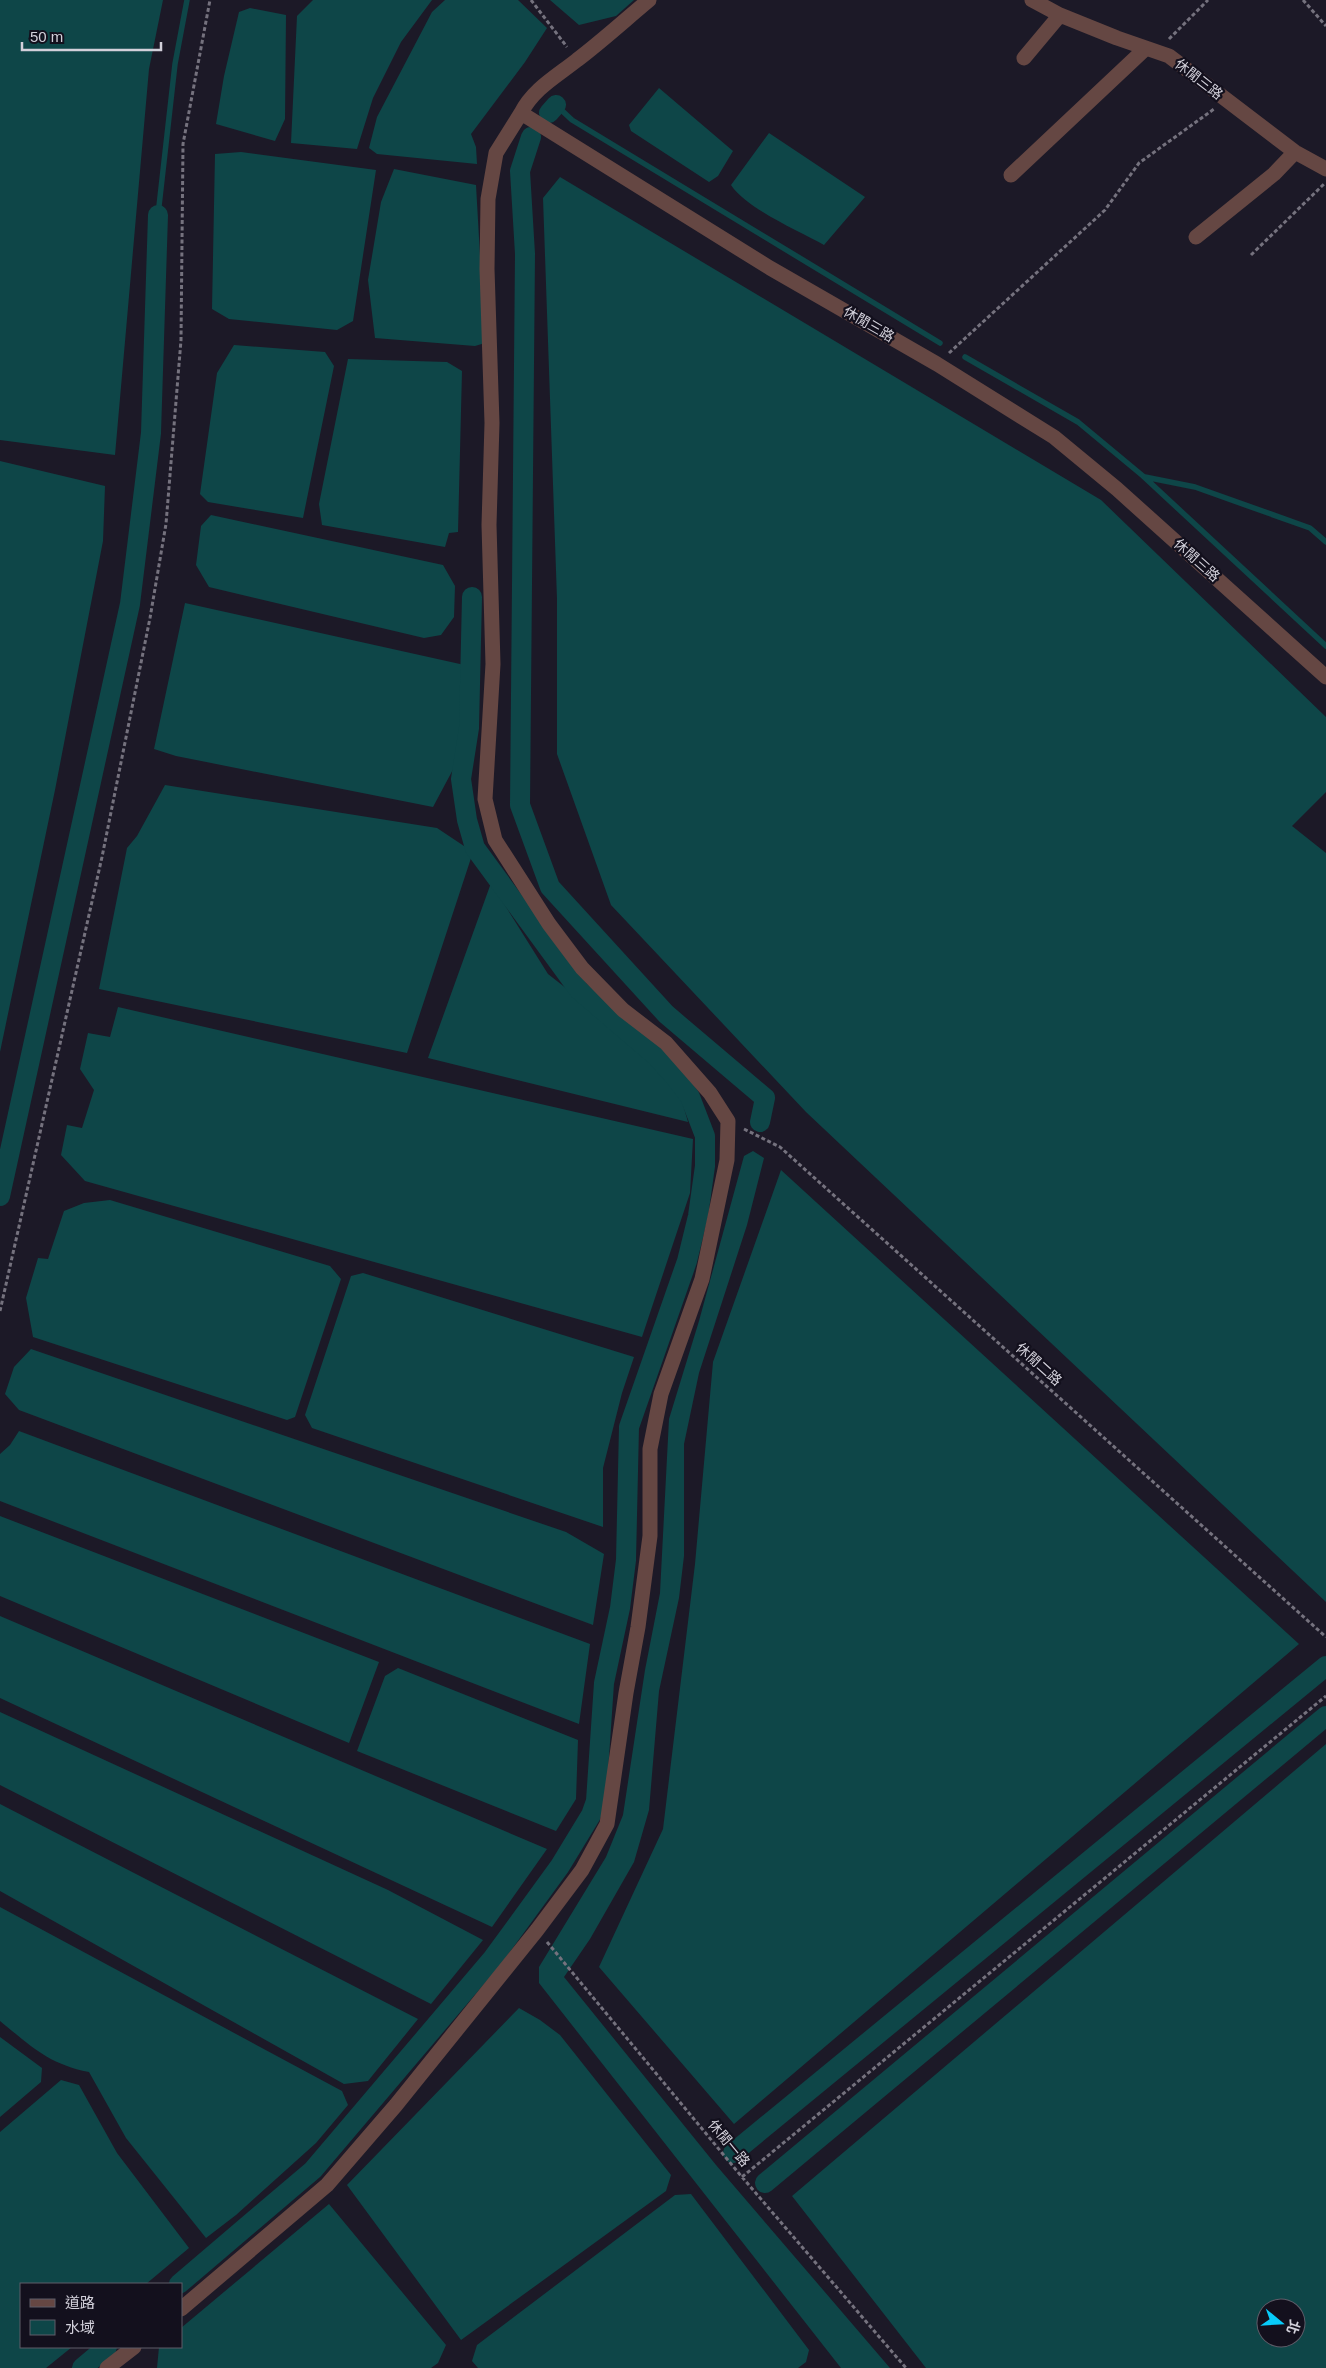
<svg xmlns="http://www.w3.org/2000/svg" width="1326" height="2368" font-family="Helvetica,'Noto Sans TC',sans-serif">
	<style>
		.water { fill: #0e4648; fill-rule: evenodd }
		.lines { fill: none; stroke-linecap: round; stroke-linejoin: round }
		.stream { stroke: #0e4648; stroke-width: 5.5 }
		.canal { stroke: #0e4648; stroke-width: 20 }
		.path { stroke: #75727e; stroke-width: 3; stroke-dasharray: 4 2.5; stroke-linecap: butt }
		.minor { stroke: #654743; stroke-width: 15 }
		.labels { text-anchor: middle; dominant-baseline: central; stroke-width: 4.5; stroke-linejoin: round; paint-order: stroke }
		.street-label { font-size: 14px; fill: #d2d0da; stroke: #13101d }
	</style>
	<rect width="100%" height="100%" fill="#1c1927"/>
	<path class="water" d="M0 0H163L149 69 115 455 0 440Z
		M313 0H432L401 42 373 98 357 149 291 143 297 16Z
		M445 0H518L547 28 525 62 471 134 476 147 477 164 377 154 369 148 377 117 432 12Z
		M550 0H634L616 16 579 25Z
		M250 8 286 15 285 119 275 141 216 124 224 76 239 12Z
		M659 88 733 151 718 176 709 182 631 131 629 125Z
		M769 133 865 197 824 245C799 231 747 209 731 185Z
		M241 152 376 170 353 321 337 330 229 319 212 309 215 154Z
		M394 169 476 185 485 343 475 346 375 338 368 280 381 202Z
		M560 177 1101 500 1326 717V792L1292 826 1326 853V1602L806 1112 611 905 557 754V599L543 198Z
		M234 345 325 352 334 366 303 518 208 502 200 494 217 373Z
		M348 359 447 362 462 371 458 532 449 533 445 547 322 525 319 504Z
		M0 461 105 486 103 541 55 790 0 1052Z
		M211 515 443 565 455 586 454 617 441 635 424 638 209 587 196 565 201 526Z
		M185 603 469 666 465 747 433 807 176 756 154 749Z
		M165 785 437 828 473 852 407 1053 99 989 127 848 137 836Z
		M491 883 548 974 655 1058 682 1101 688 1122 428 1058Z
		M118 1007 693 1139 690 1193 642 1337 85 1181 61 1155 67 1125 82 1128 94 1090 80 1069 88 1033 110 1037Z
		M753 1151 764 1158 747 1225 699 1373 684 1444V1556L679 1598 659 1691 649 1810 634 1862 590 1939 564 1977 716 2165 890 2368H841L539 1983V1967L606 1857 623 1815 645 1670 660 1593 669 1419 699 1321 744 1156Z
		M781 1170 1299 1644 734 2124 599 1967 663 1829 695 1564 713 1362Z
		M110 1200 330 1266 341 1279 295 1417 287 1420 33 1337 26 1298 38 1258 48 1259 64 1211 84 1203Z
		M363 1273 634 1357 622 1393 603 1468V1527L312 1428 305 1415 351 1276Z
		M31 1349 566 1532 604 1554 593 1625 19 1410 5 1394 14 1367Z
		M19 1431 590 1644 579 1724 0 1501V1454L10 1445Z
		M0 1516 379 1662 349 1743 0 1596Z
		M0 1616 547 1849 492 1927 0 1698Z
		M398 1668 578 1740 576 1799 556 1831 357 1751 385 1676Z
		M0 1712 388 1890 483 1940 431 2004 0 1785Z
		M1326 1744V2368H926L792 2196ZM1266 2308H1296V2338H1266Z
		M0 1804 418 2019 368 2081 344 2084 0 1891Z
		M0 1907 342 2091 348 2105 316 2143 236 2215 206 2238 126 2138 89 2072C48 2064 31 2046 0 2021Z
		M519 2008 540 2020 560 2035 671 2175 666 2191 461 2340 347 2185Z
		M0 2037 42 2068 41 2082 0 2117Z
		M61 2080 79 2085 117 2153 189 2248 146 2284H21V2347H72L46 2368H0V2132Z
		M691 2194 809 2350 806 2362 798 2368H478L472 2361 477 2345 675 2195Z
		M329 2204 446 2345 438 2363 431 2368H157L159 2347H181V2328Z"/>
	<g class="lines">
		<path class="stream" d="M556 105 572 120 940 343
			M158 215 175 64 187 0
			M965 357 1078 422 1143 476 1326 646
			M1145 477 1195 487 1310 528 1326 542"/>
		<path class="canal" d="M549 113 556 105
			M531 137 520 171 525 254 520 805 550 887 666 1014 765 1098 760 1122
			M0 1196 130 604 151 433 158 215
			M733 2153 1326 1666
			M765 2183 1326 1716
			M179 2284 313 2170 493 1958 560 1866 591 1815 596 1801 604 1683 620 1608 626 1560 629 1427 687 1261 698 1216 705 1166V1136L690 1097 675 1077 657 1057 579 990 475 848 467 820 461 779 469 728 472 597
			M82 2368 107 2347"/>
		<path class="path" d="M531 0 567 47
			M1303 0 1326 26
			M1169 39 1208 0
			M1251 255 1324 184
			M949 353 1105 210 1139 163 1214 109
			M744 1129 780 1147 1326 1637
			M0 1311 102 857 150 618 166 524 181 340 183 144 210 0
			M547 1942 742 2177 906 2368
			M742 2177 1326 1696"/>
		<path class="minor" d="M649 0C625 20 602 41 577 60 557 76 533 89 521 113L770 268 937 364 1054 437 1117 489 1326 677
			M1032 0 1060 15 1117 38 1169 56 1295 152 1326 169
			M1024 58 1060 15
			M1011 175 1146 48
			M1196 237 1274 174 1295 152
			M181 2309 327 2185 396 2105 537 1930 582 1870 607 1824 626 1693 638 1627 650 1536V1449L661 1394 702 1279 727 1160 728 1121 710 1093 666 1043 623 1010 582 968 549 924 495 840 485 799 493 664 489 525 492 423 487 269 488 199 496 153 521 113
			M107 2368 134 2347"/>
	</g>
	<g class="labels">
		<g class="street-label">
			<text transform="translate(1199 79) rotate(38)">休閒三路</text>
			<text transform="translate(869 324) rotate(30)">休閒三路</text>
			<text transform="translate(1197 560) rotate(42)">休閒三路</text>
			<text transform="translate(1039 1364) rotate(42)">休閒二路</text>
			<text transform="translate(729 2143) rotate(50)">休閒一路</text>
		</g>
	</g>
	<rect x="20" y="2283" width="162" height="65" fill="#13101d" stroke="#5f5d69"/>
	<rect x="30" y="2299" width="25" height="8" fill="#654743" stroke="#5f5d69"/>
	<text x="65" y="2308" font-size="15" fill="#d2d0da">道路</text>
	<rect x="30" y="2320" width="25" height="15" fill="#0e4648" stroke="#5f5d69"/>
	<text x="65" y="2333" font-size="15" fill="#d2d0da">水域</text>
	<g transform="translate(1281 2323) rotate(108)"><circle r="24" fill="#13101d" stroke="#5f5d69"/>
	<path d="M0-4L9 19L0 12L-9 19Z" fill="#08cbfa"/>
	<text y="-8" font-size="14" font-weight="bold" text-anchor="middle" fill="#d2d0da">北</text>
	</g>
	<path d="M22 42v8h139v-8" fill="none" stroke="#d2d0da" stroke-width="2.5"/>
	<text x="30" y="42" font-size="15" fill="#d2d0da" stroke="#13101d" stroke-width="4" paint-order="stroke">50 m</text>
</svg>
